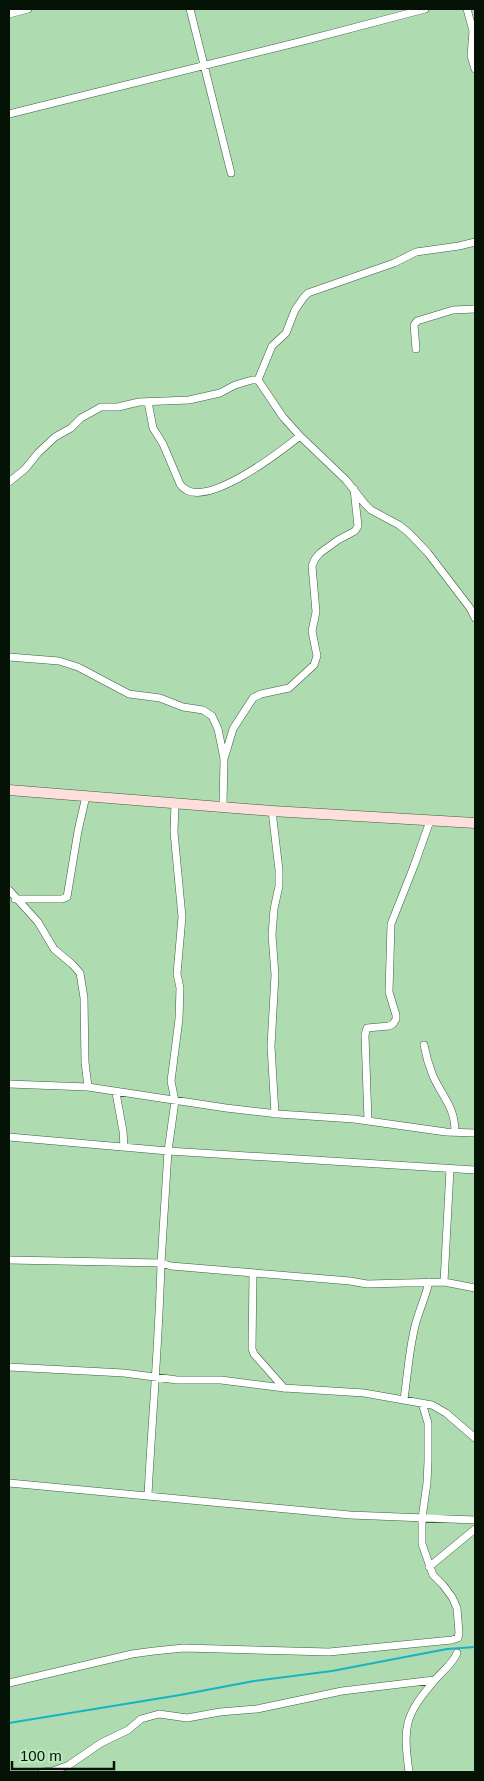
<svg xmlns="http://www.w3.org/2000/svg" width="484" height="1781" font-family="Helvetica,sans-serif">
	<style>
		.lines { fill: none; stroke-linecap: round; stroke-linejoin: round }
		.stream { stroke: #18b4c3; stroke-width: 2 }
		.street-casing { stroke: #39613c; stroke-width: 8 }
		.secondary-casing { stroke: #39613c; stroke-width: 11 }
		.street { stroke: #fff; stroke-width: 7 }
		.secondary { stroke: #fedfdc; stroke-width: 10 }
	</style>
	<rect width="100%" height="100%" fill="#afdbb1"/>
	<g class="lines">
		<path class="stream" d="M9 1723 180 1695 254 1681 332 1671 447 1649 475 1647"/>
		<g class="street-casing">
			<path id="street" d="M190 9 231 173
				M467 9 473 31 471 56 475 69
				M9 14 28 9
				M9 114 303 41 425 9
				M416 349 414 325 417 321 453 310 475 309
				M258 380 283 417 300 436 346 480 365 504 371 510 399 525 409 533 428 553 470 608 475 618
				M258 380 272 346 286 333 295 310 304 297 308 293 394 263 416 252 459 246 475 242
				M148 402 153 428 163 444 180 484C200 515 281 451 300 436
				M9 482 25 469 38 453 55 437 71 428 81 418 101 407H118L139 402 189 400 220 393 235 385 252 380H258
				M9 657 59 661 78 667 129 694 160 698 183 707 203 710 212 716 218 729 224 759 223 806
				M224 759 233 729 253 698 261 694 289 688 314 665 317 656 312 631 316 612 312 566 315 559 320 553 338 540 355 531 358 526 354 489
				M175 803 174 832 182 917 177 974 180 988 179 1019 171 1081 175 1101 168 1151 161 1263 171 1266 350 1281 367 1284 444 1282 475 1288
				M272 811 279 870V886L274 909 272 935 275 975 271 1046 275 1114
				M9 890 38 922 54 949 72 964 80 973 84 998 85 1062 88 1087
				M15 899H62L67 897 78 831 86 796
				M424 1045C426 1056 429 1066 433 1076 443 1098 455 1107 455 1132
				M9 1084 88 1087 226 1108 278 1114 354 1119 446 1132 475 1133
				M116 1093 123 1131 124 1147
				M368 1121 365 1035 367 1028 389 1026 393 1024 396 1019V1015L389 992 391 924 414 866 430 821
				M9 1137 168 1151 475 1170
				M9 1260 161 1263C159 1341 152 1418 148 1495
				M253 1273 252 1349 254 1354 284 1388
				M444 1282 450 1169
				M9 1367 124 1373 177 1380H221L284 1388 364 1393 432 1405 446 1413 475 1438
				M404 1399C408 1373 409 1345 417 1319 421 1306 426 1295 429 1282
				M9 1483 350 1515 475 1520
				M429 1567 475 1529
				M9 1683 132 1654 154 1651 184 1648 329 1652 452 1640 458 1638 459 1633 457 1608 452 1597 443 1585 433 1575 422 1544V1518L427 1483 428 1461V1423L422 1403
				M42 1772 53 1771 69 1765 101 1743 128 1730 141 1719 159 1714 187 1718 220 1712 257 1709 342 1691 434 1680
				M409 1772C403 1726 404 1716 435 1680 442 1671 453 1664 457 1653"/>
		</g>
		<g class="secondary-casing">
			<path id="secondary" d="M9 790 272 811 475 823"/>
		</g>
		<use href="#street" class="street"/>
		<use href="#secondary" class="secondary"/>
	</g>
	<rect width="484" height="1781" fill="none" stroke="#041305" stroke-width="20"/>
	<path d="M12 1761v8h102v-8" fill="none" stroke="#041305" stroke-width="2.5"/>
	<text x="20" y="1761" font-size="15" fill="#041305" stroke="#bbe8be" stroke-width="4" paint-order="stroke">100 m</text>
</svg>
